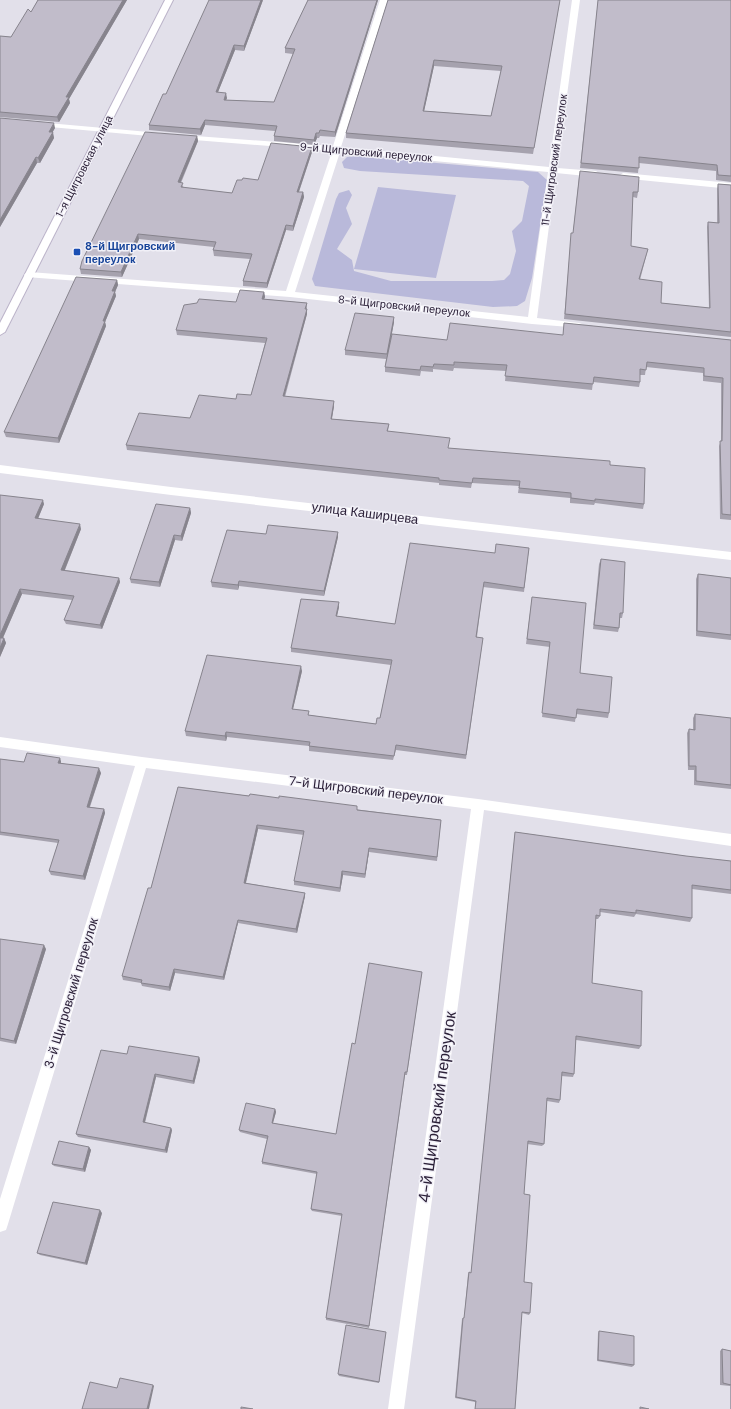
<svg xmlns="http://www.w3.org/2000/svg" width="731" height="1409" font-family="'DM Sans',sans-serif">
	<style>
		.green { fill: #b9b9da }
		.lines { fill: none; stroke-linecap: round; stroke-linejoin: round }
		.secondary-casing { stroke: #bbb3c9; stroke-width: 2 }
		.street { fill: #fff; fill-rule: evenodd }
		.secondary { fill: #fff; fill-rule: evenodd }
		.wall { fill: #a6a2ae; fill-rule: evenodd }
		.shaded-wall { fill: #87848d }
		.building { fill: #c1bcca; stroke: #87848d; fill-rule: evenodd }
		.transit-dot { fill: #1a4fb4; stroke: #f1f0f7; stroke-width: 1.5 }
		.labels { text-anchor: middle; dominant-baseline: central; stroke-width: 3; stroke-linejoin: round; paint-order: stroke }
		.far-street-label { font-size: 11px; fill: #2c2139; stroke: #f1f0f7 }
		.far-transit-label { font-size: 11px; font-weight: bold; fill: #164399; stroke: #f1f0f7; text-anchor: start }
		.street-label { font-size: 13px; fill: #2c2139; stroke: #f1f0f7 }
		.near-street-label { font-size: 16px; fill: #2c2139; stroke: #f1f0f7 }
	</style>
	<rect width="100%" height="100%" fill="#e2e0ea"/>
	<path class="green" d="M358 156 538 172 547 180 532 278 525 301 517 306 493 307 315 286 312 279 336 199 339 193 349 190 352 195 346 208 352 224 337 249 352 260 354 271 391 281H492L504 280 510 274 516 251 512 231 522 221 529 186 523 181 360 171 344 168 342 162 347 157Z
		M378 187 456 195 436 278 354 269Z"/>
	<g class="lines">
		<g class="secondary-casing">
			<path id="secondary" d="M165 0H173L5 332 0 335V323Z"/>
		</g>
		<path class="street" d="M380 0H388L341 147 549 167 572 0H580L557 168 596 171 600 174 596 177 556 173 537 318 579 323 582 324 584 326 582 328 532 324 290 297 26 277 24 275 26 273 29 272 286 291 332 151 182 139 178 137 182 135 333 146ZM340 152 548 172 528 317 295 292Z
			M36 122 160 133 164 135 160 137 39 126 35 124Z
			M623 173 731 183V189L620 178 619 176Z
			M0 465 171 487 731 552V560L171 495 0 473Z
			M0 737 142 757 478 799 731 834V846L484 810 404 1409H388L471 809 146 768 8 1224 6 1230 0 1232V1199L135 766 0 747Z"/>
		<use href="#secondary" class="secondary"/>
	</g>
	<path class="wall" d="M38 0H127L69 99 70 103 59 122 0 117V36L11 37 31 12Z
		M263 0 244 51 235 50 218 92 227 98 226 100 274 102 293 54 285 53V48L308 0H378L335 137 320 136 319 138H317L314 145 274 141V136L275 131 205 125 201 135 149 130V125L166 94Z
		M388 0H560L533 154 346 138V133ZM434 66 501 71 491 116 424 111Z
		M598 0H731V182L716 180V171L639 163 638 173 580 168Z
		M0 118 55 128 52 132 54 138 40 163H37L0 227Z
		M197 136 198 141 181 183 184 188 232 193 242 180H258L312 152 299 192H303L304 197 293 231 286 230 267 288 243 286V281L250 259 214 256 213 250 214 247 139 239 122 277 81 274 80 269Z
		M579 177 638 192 637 198 633 197 631 246 648 249 640 280 661 303 709 308 707 227 708 222 717 223V189L718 184 731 185V337L564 319 571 238V233H573Z
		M117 280 118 285 115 292 116 296 105 322 106 326 59 443 6 437 4 432Z
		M264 292 265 297 264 299 307 303V314L285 397 334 406 332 419 389 424 388 431 448 448 610 465 644 504 643 509 595 503 594 505 570 503V498L518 493 519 486 472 483 471 488 439 485V483L127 450 126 445 236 399 251 395 265 343 177 335 176 330 236 302Z
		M394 317V322L390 344 447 340 563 335 564 323 731 340V520L720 519 719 446 721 441V383L703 381V373L646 367 645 375H640V382L639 387 593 382 592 390 505 381 506 371 454 368 453 371 433 369V372L421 371 420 376 385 372V367L386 359 345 355V350Z
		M0 495 44 504 38 519 81 529 65 570 119 578 120 582 102 629 66 624 64 620 72 600 22 594 3 638H4L6 643 0 657Z
		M190 508 191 513 182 541 175 540 160 587 131 583 130 579Z
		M338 532V537L324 596 239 586 238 590 212 587 211 582 266 534Z
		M529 548 524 592 483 587 477 637 483 638 466 759 396 750 393 760 309 751V746L227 737 226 741 186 736 185 731 302 671 293 709 309 715 376 724 380 718 391 665 291 652V648L339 607 337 616 395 624 495 553Z
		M601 559 623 613 622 618H620L619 628 618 632 593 629 599 564Z
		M698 574 731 578V640L696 636V579Z
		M532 597 580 673 609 713 608 718 576 714 575 722 542 717 550 647 526 644Z
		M695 714 731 718V789L694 785V770H688L687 733 689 729 693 730V718Z
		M60 758 61 762V763L101 773 90 807 104 809 105 813 85 880 51 875 49 871 58 843 0 835V759L24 762Z
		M178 787 441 820 437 861 369 852 365 878 343 875 340 892 294 885V881L304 835 258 829 246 883 305 893V896L297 933 238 923 224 980 175 973 170 991 142 986 141 983 123 980 122 976 151 888Z
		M515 832 686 856 731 861V894L692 889V918L690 922 636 914 634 917 600 912V916L598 919H595L592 983 641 1046 639 1049 576 1040 574 1074 573 1077 561 1076 560 1100 559 1103 547 1101 544 1144 542 1146 527 1144 524 1194V1282L530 1313 529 1315 522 1313 515 1409H475V1402L455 1398 462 1319 463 1318H464L468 1274 469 1272 471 1273Z
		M0 939 46 949 16 1044 0 1041Z
		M422 972 407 1075H405L369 1328 326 1320V1318L342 1216 312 1211 311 1209 317 1174 262 1164V1162L267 1139 240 1132 239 1130 275 1109 276 1112 273 1123 336 1134 355 1044Z
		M127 1054 199 1057 200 1060 194 1084 156 1077 145 1123 172 1130 167 1153 78 1137 76 1134Z
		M89 1147 91 1150 85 1172 54 1166 52 1164Z
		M102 1213 87 1265 40 1255 37 1253Z
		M599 1331 634 1365 632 1367 597 1361 598 1333Z
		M386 1332 379 1383 339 1376 338 1374Z
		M722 1349 731 1351V1409H730V1386L720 1385V1351Z"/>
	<path class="shaded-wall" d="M123 0H127L69 99 70 103 59 122 57 117 66 97Z
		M261 0H263L244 51V46Z
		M377 0H378L335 137V132Z
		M234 45 235 50 216 97V92Z
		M434 60V66L423 116V111Z
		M226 93 227 98 224 105V100Z
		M205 120V125L201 135 200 129Z
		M54 123 55 128 50 137 49 132Z
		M53 132 54 138 40 163 38 158Z
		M316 133 317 138 314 145V140Z
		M197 136 198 141 178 188V182Z
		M312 147V152L297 197V192Z
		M36 157 37 163 0 227V220Z
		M303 192 304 197 293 231V226Z
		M286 225V230L267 288V283Z
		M138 234 139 239 122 277 121 272Z
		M117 280 118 285 115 292 116 296 105 322 106 326 59 443 58 438 112 291Z
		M264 292 265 297 262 304V299Z
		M307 309V314L283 401V396Z
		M394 317V322L387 359V354Z
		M334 401V406L331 423V419Z
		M43 500 44 504 36 523 35 518Z
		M190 508 191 513 182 541 181 536Z
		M80 524 81 529 63 574 61 570Z
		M338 532V537L324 596V591Z
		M174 535 175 540 160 587 159 582Z
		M119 578 120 582 102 629 100 625Z
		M239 581V586L238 590V585Z
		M20 589 22 594 1 642 0 640V635Z
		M339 602V607L336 620V616Z
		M4 638 6 643 0 657V648Z
		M301 666 302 671 292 713V709Z
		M226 732 227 737 226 741 225 736Z
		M60 758 61 762 59 767 58 763Z
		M99 768 101 773 88 811 87 807Z
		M104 809 105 813 85 880 83 876Z
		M257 825 258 829 245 886 244 883Z
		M369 848V852L365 878V874Z
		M342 871 343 875 340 892V888Z
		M305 893V896L297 933 296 929Z
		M238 920V923L224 980 223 977Z
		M44 945 46 949 16 1044 14 1041Z
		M174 969 175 973 170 991 169 987Z
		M199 1057 200 1060 194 1084 193 1081Z
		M155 1074 156 1077 144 1125 143 1122Z
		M275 1109 276 1112 272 1126V1123Z
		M171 1128 172 1130 167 1153 165 1150Z
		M89 1147 91 1150 85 1172 83 1169Z
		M100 1210 102 1213 87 1265 85 1263Z
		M153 1385 154 1386 149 1409H147Z"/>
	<path class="building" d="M38 0H123L66 97H69L57 117 0 112V36L11 37 28 9 31 12Z
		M209 0H261L244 46 234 45 216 92 226 93 224 100 274 102 295 49 285 48 308 0H377L335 132 320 130 319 133H316L314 140 274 136 277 126 205 120 200 129 149 125 163 94H166Z
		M388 0H560L534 148 346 133ZM434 60 502 66 491 116 423 111Z
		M598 0H731V176L718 175 717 165 639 157V168L581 163Z
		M0 118 54 123 49 132H53L38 158 36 157 0 220Z
		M145 132 197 136 178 182 183 183 181 187 232 193 237 180H242L243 178 258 180 271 143 312 147 297 192H303L293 226 286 225 267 283 243 281 252 254 213 250 216 242 138 234 121 272 80 269 82 261Z
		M580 171 639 177 638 192H633L631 246 648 249 639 279 662 282 661 303 710 308 708 222 719 223 718 184 731 185V332L565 314 571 233H573Z
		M76 277 117 280 112 291H115L103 321H105L58 438 4 432Z
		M240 290 264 292 262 299 307 303 305 309H307L283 396 334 401 331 419 389 424 387 431 450 438 448 448 610 461V465L645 468 644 504 595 499V501L571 498V493L519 488 520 481 473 478 472 483 439 480V478L126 445 139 413 190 418 199 395 236 399 237 394 251 395 267 338 176 330 184 305 197 303 199 299 236 302Z
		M355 313 394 317 387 354 345 350Z
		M450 323 563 335 564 323 731 340V515L722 514 720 441H722L723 378 704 376V368L647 362 646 370 640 369V382L594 377 593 384 505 376 507 365 454 362V365L434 364 433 367 421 366 420 370 385 367 392 334 447 340Z
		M0 495 43 500 35 518 80 524 61 570 119 578 100 625 64 620 74 596 20 589 0 635Z
		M156 504 190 508 181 536 174 535 159 582 130 579Z
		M268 525 338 532 324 591 239 581 238 585 211 582 227 530 266 534Z
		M410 543 495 553 496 544 529 548 524 588 484 582 476 637 483 638 466 755 396 745 394 756 309 746 310 742 226 732 225 736 185 731 207 655 301 666 292 709 309 711 308 715 376 724 377 718H380L392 660 291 648 301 599 339 602 336 616 395 624Z
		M601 559 625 562 623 613H620L619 628 594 625Z
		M698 574 731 578V635L697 631Z
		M532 597 586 603 580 673 612 677 609 713 577 709 576 718 542 713 550 642 527 639Z
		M0 638H4L0 648Z
		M695 714 731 718V785L696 781V766H689V729L695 730Z
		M27 753 60 758 58 763 99 768 87 807 104 809 83 876 49 871 59 840 0 832V759L24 762Z
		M178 787 249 796 250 794 279 798V796L357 806V810L441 820 437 857 369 848 365 874 342 871 340 888 294 881 304 831 257 825 244 883 305 893 296 929 238 920 223 977 174 969 169 987 141 983 142 980 122 976 148 888H151Z
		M515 832 686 856 731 861V890L692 885V918L636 910V913L600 909V916L596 915 592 983 642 991 641 1046 576 1036 574 1074 562 1072 560 1100 547 1098 544 1144 528 1141 524 1194 530 1195 524 1282 532 1283 530 1313 522 1312 515 1409H475L476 1401 456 1397 463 1318H464L469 1272 471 1273Z
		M0 939 44 945 14 1041 0 1038Z
		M369 963 422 972 407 1072H405L369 1326 326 1318 342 1214 311 1209 317 1172 262 1162 268 1136 239 1130 246 1103 275 1109 272 1123 336 1134 352 1043 355 1044Z
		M129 1046 199 1057 193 1081 155 1074 143 1122 171 1128 165 1150 76 1134 101 1050 127 1054Z
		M59 1141 89 1147 83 1169 52 1164Z
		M53 1202 100 1210 85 1263 37 1253Z
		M346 1325 386 1332 379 1382 338 1374Z
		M599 1331 634 1336V1365L598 1360Z
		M722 1349 731 1351V1385L723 1383Z
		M120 1378 153 1385 147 1409H82L90 1382 117 1388Z
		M241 1407 253 1409H241Z
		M640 1407 649 1409H640Z"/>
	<rect class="transit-dot" x="73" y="248" width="8" height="8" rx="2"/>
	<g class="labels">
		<g class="far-street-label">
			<text transform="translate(366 152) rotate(5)">9-й Щигровский переулок</text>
			<text transform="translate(554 160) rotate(-82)">11-й Щигровский переулок</text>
			<text transform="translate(84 166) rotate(-63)">1-я Щигровская улица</text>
			<text transform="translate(404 306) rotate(6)">8-й Щигровский переулок</text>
		</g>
		<g class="far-transit-label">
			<text x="85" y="246">8-й Щигровский<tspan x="85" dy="13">переулок</tspan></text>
		</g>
		<g class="street-label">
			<text transform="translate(365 513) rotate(7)">улица Каширцева</text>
			<text transform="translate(366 790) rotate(7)">7-й Щигровский переулок</text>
			<text transform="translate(71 993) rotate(-73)">3-й Щигровский переулок</text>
		</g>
		<g class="near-street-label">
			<text transform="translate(437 1107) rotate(-82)">4-й Щигровский переулок</text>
		</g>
	</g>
</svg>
